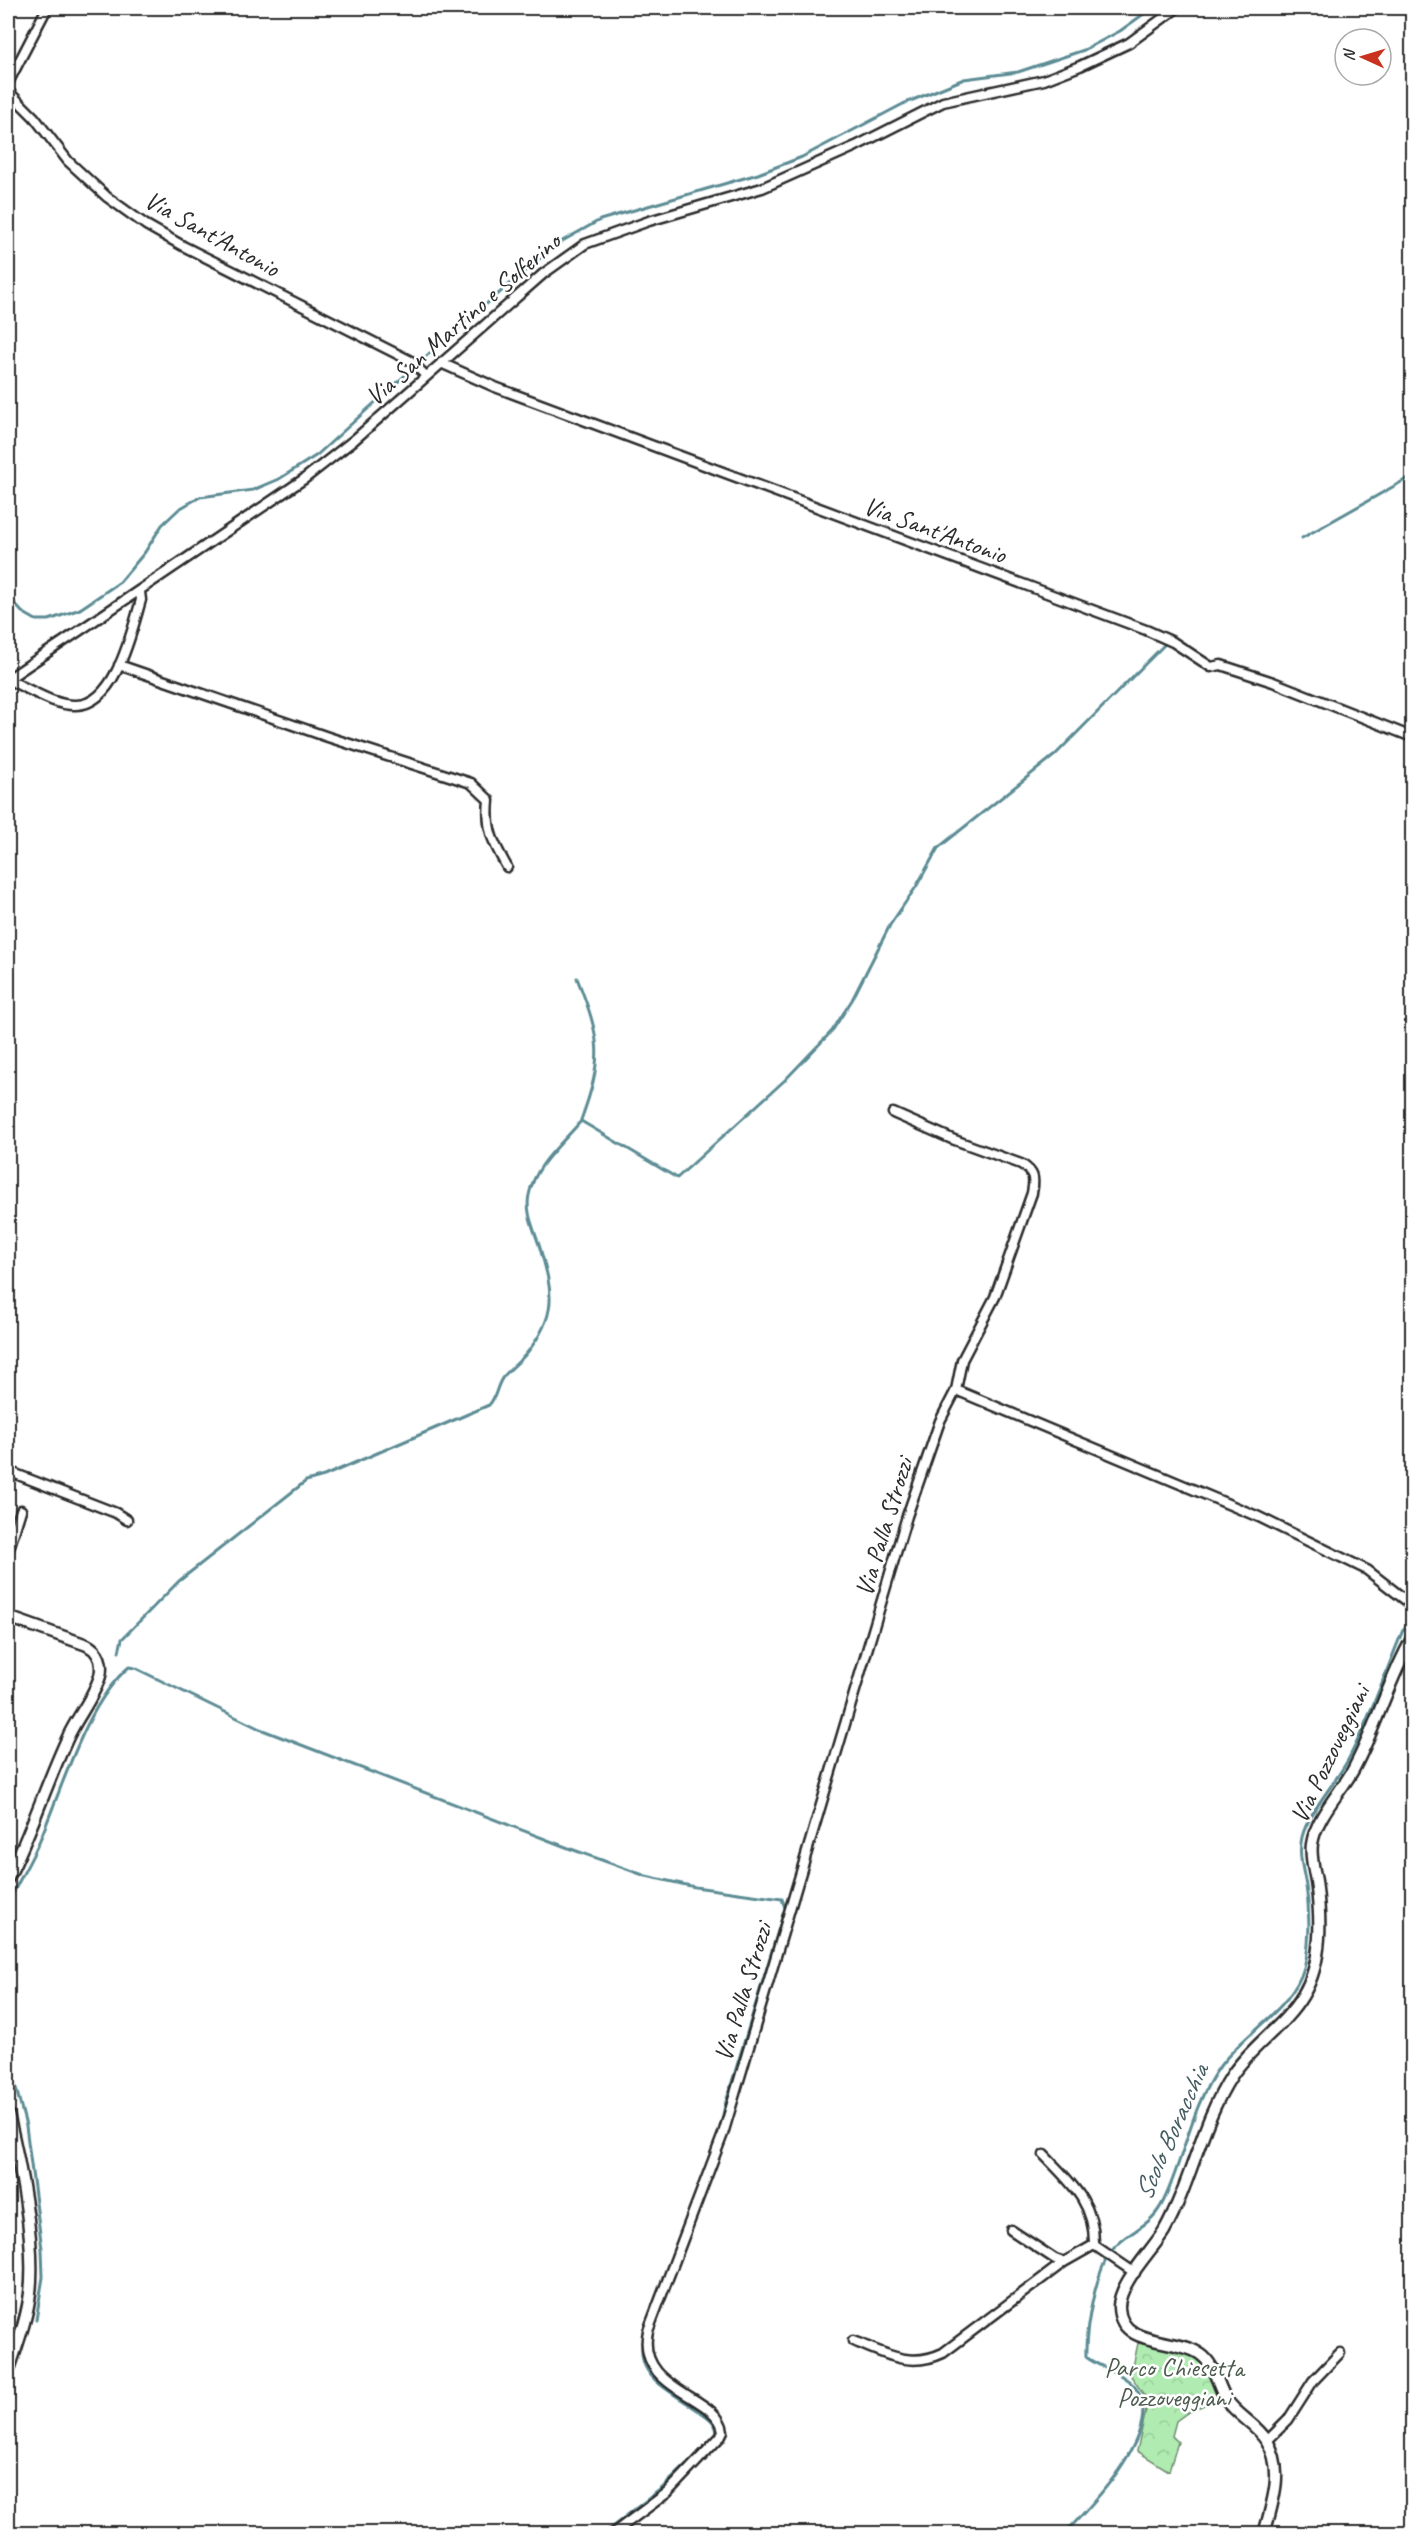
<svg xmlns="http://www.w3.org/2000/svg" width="1420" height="2541" font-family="Caveat,sans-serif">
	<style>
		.park { fill: url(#park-crowns); stroke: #6e8c6e; stroke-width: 1.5 }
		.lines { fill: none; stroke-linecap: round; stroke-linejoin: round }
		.stream { stroke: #5c8c94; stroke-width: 3 }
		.minor-casing { stroke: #2b2b2b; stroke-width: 13 }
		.tertiary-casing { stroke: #2b2b2b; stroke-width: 15 }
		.minor { stroke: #fff; stroke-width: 8 }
		.tertiary { stroke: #fff; stroke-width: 10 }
		.labels { text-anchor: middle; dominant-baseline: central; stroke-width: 5; stroke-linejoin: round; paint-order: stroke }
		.street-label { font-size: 26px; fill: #2b2b2b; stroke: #fff }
		.park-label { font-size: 26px; fill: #4c5b4d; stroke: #fff }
		.water-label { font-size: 27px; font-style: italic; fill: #445b60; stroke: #fff }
	</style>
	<defs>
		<pattern id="park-crowns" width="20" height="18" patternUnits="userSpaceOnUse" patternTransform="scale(1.5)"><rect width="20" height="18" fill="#b0ecb2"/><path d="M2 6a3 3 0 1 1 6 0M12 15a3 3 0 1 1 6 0" fill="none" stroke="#98cb99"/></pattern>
	</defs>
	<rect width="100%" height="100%" fill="#fff"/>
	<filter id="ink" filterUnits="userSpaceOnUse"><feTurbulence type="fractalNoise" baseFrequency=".0167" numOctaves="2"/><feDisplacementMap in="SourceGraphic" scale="12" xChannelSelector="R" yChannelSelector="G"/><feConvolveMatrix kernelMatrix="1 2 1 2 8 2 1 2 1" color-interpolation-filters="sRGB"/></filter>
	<g filter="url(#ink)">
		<path class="park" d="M1138 2343 1183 2350 1203 2363 1219 2398 1187 2413 1176 2421 1172 2436 1178 2442 1169 2471 1137 2451 1148 2401 1131 2376Z"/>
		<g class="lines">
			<path class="stream" d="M1302 538 1412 476
				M8 596 22 612 36 620H49L80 609 120 582 145 552 162 525 179 509 200 497 253 490 279 479 317 455 444 340 557 244 600 220 758 174 802 157 903 104 964 79 1018 72 1084 50 1120 31 1152 8
				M577 978C601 1039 604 1057 581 1120
				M119 1652 122 1639 179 1581 306 1481 324 1476 489 1405C497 1397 496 1386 503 1377 510 1369 519 1362 526 1354 558 1315 553 1293 540 1248 535 1231 525 1213 529 1195 535 1164 562 1144 581 1121L677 1178 785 1080 832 1031 852 1000 890 925 916 887 938 848 1055 755 1164 645
				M8 1904C17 1883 30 1863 39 1842 62 1790 85 1704 129 1667L135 1668 260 1729 571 1849 646 1876 695 1887 782 1899 785 1908 725 2105 720 2131
				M8 2058 26 2126 42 2249 43 2277 36 2320
				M654 2305C625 2373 651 2378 702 2413 711 2419 717 2424 717 2435
				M8 2424 14 2390
				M603 2534 661 2489 704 2448
				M1064 2534C1091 2506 1169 2427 1134 2386 1122 2372 1100 2368 1086 2357 1085 2330 1096 2264 1116 2246 1135 2227 1151 2227 1164 2200 1185 2156 1191 2106 1220 2066 1243 2034 1285 2013 1301 1976 1311 1953 1310 1911 1306 1886 1303 1868 1298 1855 1302 1837 1308 1813 1336 1782 1348 1760 1370 1719 1385 1673 1403 1630L1412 1618"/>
			<g class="minor-casing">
				<path id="minor" d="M8 83 47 8
					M8 91 34 117 68 161 107 197 146 225 183 246 411 361 426 376
					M441 363 495 387 1146 630 1173 642 1211 667 1221 665 1273 682 1412 737
					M119 665 328 737 471 783 489 800C486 830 493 842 507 867
					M9 678 15 683C33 691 56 706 76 705 116 705 132 630 141 600L140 592
					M8 679 304 479 354 440 543 274 585 244 649 221 762 188 856 146 943 102 1044 80 1080 66 1129 43 1177 8
					M956 1390 1259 1517 1367 1570 1412 1605
					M8 1471 116 1513 127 1520
					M8 1552 21 1510
					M1044 2155C1071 2183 1095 2203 1094 2245L1135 2273
					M1011 2230 1055 2259 1064 2262
					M853 2341C885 2353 909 2369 943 2353L1064 2262 1094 2245
					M1267 2441 1288 2420 1313 2381 1340 2353
					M612 2534 667 2493 720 2437 723 2431C719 2395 635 2391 648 2331L723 2134 907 1516 940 1421 956 1390 962 1360 995 1297 1032 1193C1035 1178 1034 1172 1021 1164L952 1139 893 1113"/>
			</g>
			<g class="tertiary-casing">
				<path id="tertiary" d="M8 1617 87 1645C99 1651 103 1663 100 1676 94 1697 77 1717 68 1737 46 1784 31 1833 8 1878
					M8 2114C20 2164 36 2242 30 2293 27 2320 16 2347 8 2373
					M1264 2534C1272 2504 1285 2470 1267 2441 1257 2424 1237 2416 1226 2399 1217 2384 1215 2364 1200 2354 1176 2337 1121 2348 1119 2308 1118 2284 1151 2252 1164 2231 1192 2181 1201 2123 1232 2075 1252 2045 1285 2026 1303 1995 1323 1962 1321 1918 1316 1881 1314 1869 1310 1856 1312 1844 1316 1817 1340 1793 1353 1770 1376 1728 1388 1681 1412 1639"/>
			</g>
			<use href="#minor" class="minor"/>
			<use href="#tertiary" class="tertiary"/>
		</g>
	</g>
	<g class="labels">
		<g class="street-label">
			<text transform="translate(212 234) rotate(29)">Via Sant'Antonio</text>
			<text transform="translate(463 319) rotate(-41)">Via San Martino e Solferino</text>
			<text transform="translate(935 530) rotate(20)">Via Sant'Antonio</text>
			<text transform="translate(884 1527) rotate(-73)">Via Palla Strozzi</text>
			<text transform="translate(1330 1754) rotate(-64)">Via Pozzoveggiani</text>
			<text transform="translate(743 1992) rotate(-73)">Via Palla Strozzi</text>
		</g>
		<g class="park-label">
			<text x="1174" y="2367">Parco Chiesetta<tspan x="1174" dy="30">Pozzoveggiani</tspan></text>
		</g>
		<g class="water-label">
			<text transform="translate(1171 2132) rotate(-66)">Scolo Boracchia</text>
		</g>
	</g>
	<rect width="1420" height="2541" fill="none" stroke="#fff" stroke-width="30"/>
	<rect x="15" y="15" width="1390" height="2511" fill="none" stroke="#2b2b2b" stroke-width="2" filter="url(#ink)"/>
	<g transform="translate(1363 57) rotate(274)"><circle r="28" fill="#ffffff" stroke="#aaaaaa" stroke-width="1.5"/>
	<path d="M0-4.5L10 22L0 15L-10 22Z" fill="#c8321e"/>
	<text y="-9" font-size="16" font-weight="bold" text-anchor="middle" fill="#2b2b2b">N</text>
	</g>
</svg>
